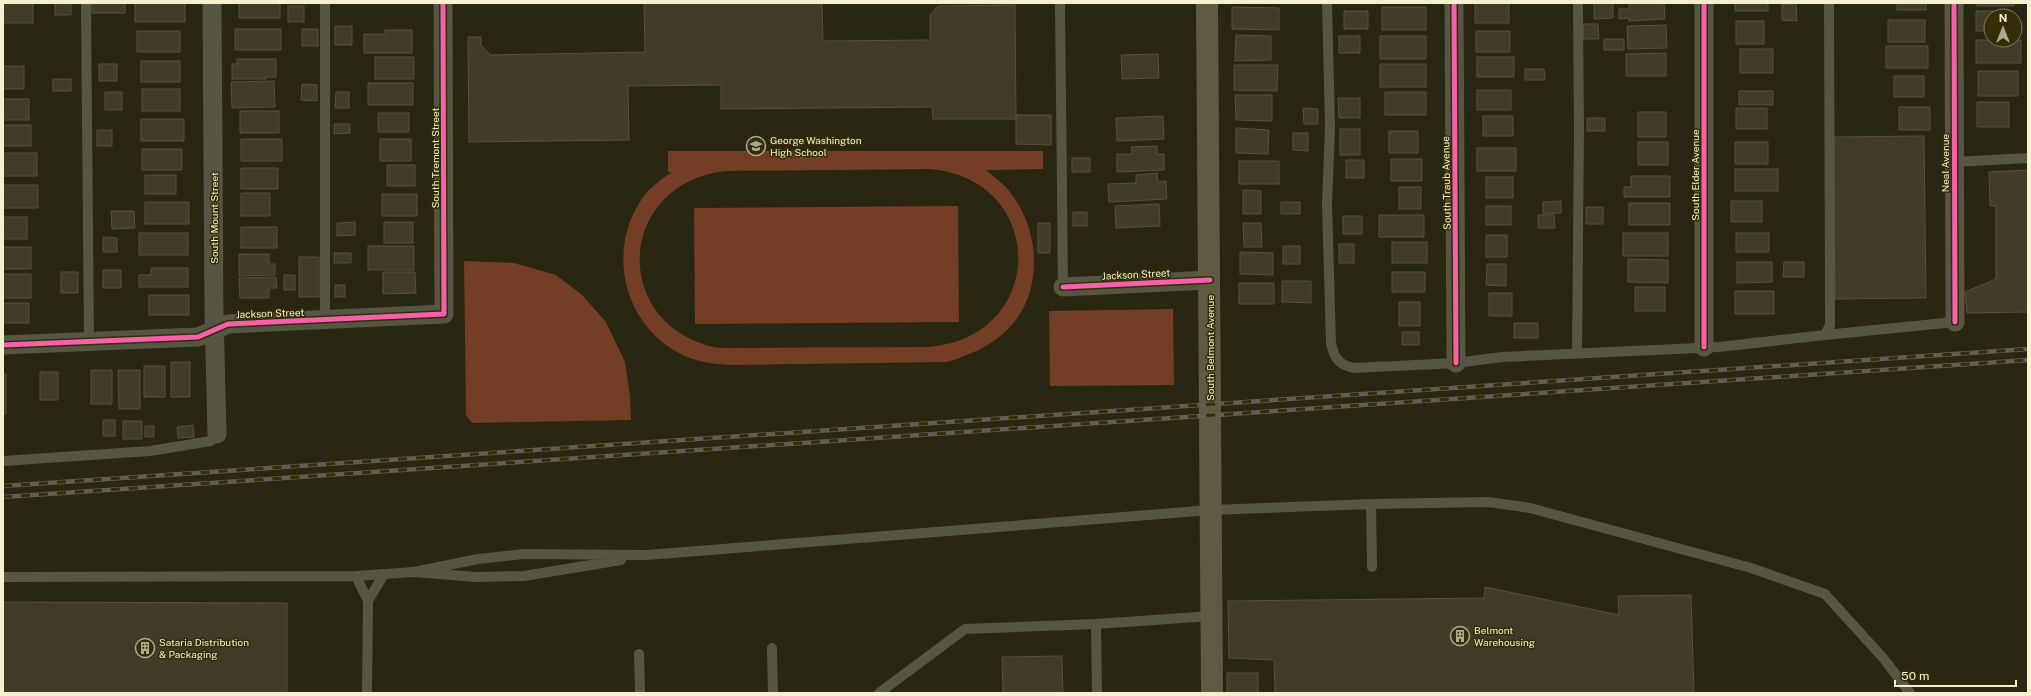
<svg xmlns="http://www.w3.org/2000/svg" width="2031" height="696" font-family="'Public Sans',sans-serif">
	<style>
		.green { fill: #743d26; fill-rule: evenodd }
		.building { fill: #413c27; stroke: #57503a }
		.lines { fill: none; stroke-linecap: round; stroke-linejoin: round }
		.service { stroke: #575543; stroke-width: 10 }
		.minor { stroke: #575543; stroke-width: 19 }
		.secondary { stroke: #5f5b43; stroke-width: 22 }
		.rail-casing { stroke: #605e4e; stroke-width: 4.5 }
		.rail { stroke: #332e08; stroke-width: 3; stroke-dasharray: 9; stroke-linecap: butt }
		.cycleway-casing { stroke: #332e08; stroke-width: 8 }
		.cycleway { stroke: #f560ab; stroke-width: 5 }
		.labels { text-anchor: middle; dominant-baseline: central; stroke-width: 3; stroke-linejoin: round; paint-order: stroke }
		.poi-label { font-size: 10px; fill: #f5f1ce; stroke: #332e08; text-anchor: start }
		.street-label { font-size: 10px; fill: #f5f1ce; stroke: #332e08 }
	</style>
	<rect width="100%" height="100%" fill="#292612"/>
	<path class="green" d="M668 151H1043V169L986 170C994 177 1003 183 1010 192 1040 230 1044 290 1010 327 993 345 971 355 947 362L732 365C713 364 695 362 679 353 622 323 606 247 644 196 651 186 662 179 672 172H668ZM930 169C1048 179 1048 338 928 347L718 348C610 327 615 184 725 171Z
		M958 206 959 322 695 324 694 208Z
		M464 261 514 263 556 275 582 295 606 322 625 362 630 396 631 420 472 423 466 415Z
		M1173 309 1174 385 1050 386 1049 311Z"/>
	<path class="building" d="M3 3H33V23H3Z
		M55 3H71V15H55Z
		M92 3H125V13H92Z
		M135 3H185V22H135Z
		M239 3H280V18H239Z
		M564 3H822L823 41 930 40V15L938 6 1015 5 1016 119H933L932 107 721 109V85L628 86 629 140 469 142 468 37H481V45L490 55 645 52 644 3Z
		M1475 3H1509V23H1475Z
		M1594 3H1613V18L1594 19Z
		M1629 3H1664L1665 19 1629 21V18L1619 19V9H1629Z
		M1735 3H1768V11H1735Z
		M1897 3H1926V10H1897Z
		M1977 3H2014V6H1977Z
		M1782 4H1796L1797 21 1782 20Z
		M288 6H304V22H288Z
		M1232 7 1279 8V30L1232 29Z
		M1382 7H1426V30H1382Z
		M1344 11H1368V29H1344Z
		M1976 11H2012V16H1991V31H1976Z
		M1888 20H1925V42H1888Z
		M1736 21H1764V44H1736Z
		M1583 24H1598L1599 39H1583Z
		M1666 25 1667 48 1628 49 1627 26Z
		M335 26H352V45H335Z
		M235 29H281V50H235Z
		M302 29H318V46H302Z
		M385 30H412V53H364V34H385Z
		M137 31H180V52H137Z
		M1476 31H1510V52H1476Z
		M1236 35 1271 36V60L1235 61Z
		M1339 36H1360V53H1339Z
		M1380 36H1426V59H1380Z
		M1604 39H1624V50H1604Z
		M1976 40H2021V63H1976Z
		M1886 46H1928V68H1886Z
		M1740 49H1773V73H1740Z
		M1666 53V76H1626V54Z
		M1158 54 1159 78 1122 79 1121 55Z
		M375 57H414V79H375Z
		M1477 57H1514V77H1477Z
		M237 59H276V77H266V79H232V64H237Z
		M141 61H180V82H141Z
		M99 64H117V81H99Z
		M1380 64H1426V87H1380Z
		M1234 65H1278L1277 91 1234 90Z
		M3 66H24V89H3Z
		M1525 69H1544L1545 80H1525Z
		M1978 71H2018V96H1978Z
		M1894 76H1924V97H1894Z
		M53 79H71V91H53Z
		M274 81 275 107 232 108 231 82Z
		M368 83H413V105H368Z
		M302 84 317 85V101L301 100Z
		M142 89H180V111H142Z
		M1477 90H1511V110H1477Z
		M1739 91H1773V105H1739Z
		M105 92H122V110H105Z
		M336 92H349V108H335Z
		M1385 92H1426V115H1385Z
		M1235 95H1272V121L1236 120Z
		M1338 98H1360V118H1339Z
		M3 99H29V120H3Z
		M1977 102H2009V127H1977Z
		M1899 107H1930V130H1899Z
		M1303 108 1318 109V124H1304Z
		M1736 108H1767V129H1736Z
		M240 111H279V133H240Z
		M1638 112H1666V137H1638Z
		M378 113H409V132H378Z
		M1016 115H1051V145L1016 144Z
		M1163 116 1164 139 1117 141 1116 118Z
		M1483 116H1513V136H1483Z
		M1587 118H1605V131H1587Z
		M141 119H184V141H141Z
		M334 124H350V133L334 134Z
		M3 125H31V146H3Z
		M1236 128 1269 130 1268 154 1236 153Z
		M1340 129H1360V155H1340Z
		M97 130H112V146H97Z
		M1389 131H1418V153H1389Z
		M1293 133H1308V151L1293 150Z
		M1924 136 1926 298 1835 299 1834 137Z
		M241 139H282V161H241Z
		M380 139H411V161H380Z
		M1638 142H1668V165H1638Z
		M1735 142H1768V164H1735Z
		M1157 146V154H1164V170L1117 172V154H1132L1131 147Z
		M1477 148H1516V171H1477Z
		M142 149H182V170H142Z
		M3 153H37V176H3Z
		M1072 158H1090V172H1072Z
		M1391 159H1422V181H1391Z
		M1346 160H1364V178H1346Z
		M1239 161H1279V184H1239Z
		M387 165H415V186H387Z
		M241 168H278V189H241Z
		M1735 169H1778V191H1735Z
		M2028 170V312L1967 313 1965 292 1996 279V206H1990L1989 172Z
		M1157 173 1158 182 1166 181 1167 199 1109 202 1108 184 1136 183V175Z
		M145 175H176V194H145Z
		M1631 176H1670V197H1624V187H1631Z
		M1486 177H1513V198H1486Z
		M3 185H38V208H3Z
		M1399 187H1421V209H1399Z
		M1243 190 1261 191V214H1243Z
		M241 193H270V216H241Z
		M382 194H417V216H382Z
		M1561 201V213H1543V202Z
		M1731 201H1762V222H1731Z
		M145 202H189V224H145Z
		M1281 202H1300V214H1281Z
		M1629 203H1670V225H1629Z
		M1159 204 1160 226 1116 228 1115 206Z
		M1486 206H1511V225H1486Z
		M1586 207H1603V224H1586Z
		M111 211H134L135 228 112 229Z
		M1073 212H1087V226H1073Z
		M1554 214 1555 228H1538V215Z
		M1379 215H1424V237H1379Z
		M1343 216H1362V234H1343Z
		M3 217H27V239H3Z
		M355 222V235L337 236V223Z
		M384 222H413V243H384Z
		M1038 223H1050V253H1038Z
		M1243 223H1261L1262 247H1244Z
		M241 227H277V248H241Z
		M139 233H188V255H139Z
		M1623 233H1668V256H1623Z
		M1736 233H1769V252H1736Z
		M1486 235H1507V257H1486Z
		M103 237 117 238V252H103Z
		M1392 242H1427V263H1392Z
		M1339 244H1354V263H1339Z
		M368 246H414V270H368Z
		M1283 246H1300V264H1283Z
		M3 247H31V269H3Z
		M1240 252 1273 253V275L1240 274Z
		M334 253H351V263H334Z
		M239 254H269V264H275V275L239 276Z
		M299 257H319V297H299Z
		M1628 259 1668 260V283L1628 282Z
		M1737 262H1772V282L1737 283Z
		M1784 262H1804V277H1783Z
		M1487 264H1506V286L1486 285Z
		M151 268H188V287H139V275H151Z
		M103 270H121V288H103Z
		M61 272H78V293H61Z
		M383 272H415L416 293 383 294Z
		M1392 272H1425V292H1392Z
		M3 274H31V298H3Z
		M284 275H295V290H284Z
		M276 277 277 288H269V298H240L239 278Z
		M1282 281H1311V303L1282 302Z
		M1239 283H1274V304H1239Z
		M335 285H345V297H335Z
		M1635 287H1665V311H1635Z
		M1735 291H1774V314H1735Z
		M1489 293H1512V316H1489Z
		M149 295H189V315H149Z
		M1399 302H1420V326H1399Z
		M3 303H29V323H3Z
		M1514 323H1538V338H1514Z
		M1402 332H1419V345H1402Z
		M171 362H190V397H171Z
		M144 366H165V397H144Z
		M91 370H112V404H91Z
		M118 370H140V409H119Z
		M40 372H58V400H40Z
		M3 374H6V414H3Z
		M103 420H115V436H103Z
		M123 421H142V439H123Z
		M193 425 194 437 178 438 177 427Z
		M145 426H154V437H145Z
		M1485 587 1619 615 1618 596 1691 595 1694 693H1275L1274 660 1229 658 1228 601 1484 598Z
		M3 602 287 603V693H3Z
		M1062 656 1063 693H1003L1002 657Z
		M1227 673H1258V693H1227Z"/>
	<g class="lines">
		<path class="service" d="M86 3 89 341
			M325 3V320
			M1060 3 1063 287
			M1327 3 1330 127 1327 204 1331 343C1334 358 1339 365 1354 368L1456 363 1502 357 1719 347 1825 335 1830 325 1829 3
			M1954 162 2028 158
			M1825 335 1955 322
			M1577 353 1579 132 1578 3
			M3 461 150 451 211 441 217 434
			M1371 504 1372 567
			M414 572 478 559 523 554 647 555 1211 510 1371 504 1489 502 1530 508 1751 568 1825 594 1884 659 1910 693
			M356 576 368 601
			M3 577 356 576 414 572 476 577 524 576 621 560
			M1096 624 1097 693
			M772 648 773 693
			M639 654 640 693
			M367 693 368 601 384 574
			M879 693 965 629 1096 624 1212 616"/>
		<path class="minor" d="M212 3 214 314 217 434
			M1454 3 1456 363
			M1704 3V347
			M1954 3 1955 322
			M1063 287 1210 280
			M3 345 198 337 228 324 444 314 443 3"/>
		<path class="secondary" d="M1207 3 1212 693"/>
		<g class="rail-casing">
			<path id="rail" d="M3 486 2028 349
				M3 497 2028 360"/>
		</g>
		<use href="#rail" class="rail"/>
		<g class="cycleway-casing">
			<path id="cycleway" d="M1454 3 1456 363
				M1704 3V347
				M1954 3 1955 322
				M1063 287 1210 280
				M3 345 198 337 228 324 444 314 443 3"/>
		</g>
		<use href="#cycleway" class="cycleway"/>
	</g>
	<defs>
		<g id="school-ring" transform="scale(1)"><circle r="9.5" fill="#332e08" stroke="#aeaa8c" stroke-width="1.5"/><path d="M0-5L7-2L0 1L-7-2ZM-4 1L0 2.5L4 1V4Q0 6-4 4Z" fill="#aeaa8c"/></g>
		<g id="building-ring" transform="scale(1)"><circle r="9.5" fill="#332e08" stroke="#aeaa8c" stroke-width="1.5"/><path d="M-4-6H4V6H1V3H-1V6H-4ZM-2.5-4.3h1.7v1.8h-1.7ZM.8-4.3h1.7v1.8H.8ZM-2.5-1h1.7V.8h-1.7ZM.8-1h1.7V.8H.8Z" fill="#aeaa8c"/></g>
	</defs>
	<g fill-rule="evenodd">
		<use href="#school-ring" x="756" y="146"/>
		<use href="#building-ring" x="1460" y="636"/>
		<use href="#building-ring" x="145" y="648"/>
	</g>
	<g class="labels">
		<g class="poi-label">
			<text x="770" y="140">George Washington<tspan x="770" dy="12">High School</tspan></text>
			<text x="1474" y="630">Belmont<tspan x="1474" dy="12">Warehousing</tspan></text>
			<text x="159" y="642">Sataria Distribution<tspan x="159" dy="12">&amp; Packaging</tspan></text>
		</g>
		<g class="street-label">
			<text transform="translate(435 158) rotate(-90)">South Tremont Street</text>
			<text transform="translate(1945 163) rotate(-90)">Neal Avenue</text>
			<text transform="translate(1695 175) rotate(-90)">South Elder Avenue</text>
			<text transform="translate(1446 183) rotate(-91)">South Traub Avenue</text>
			<text transform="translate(214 218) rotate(-90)">South Mount Street</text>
			<text transform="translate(1136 274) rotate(-3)">Jackson Street</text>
			<text transform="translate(270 313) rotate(-2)">Jackson Street</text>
			<text transform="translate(1210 348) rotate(-90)">South Belmont Avenue</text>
		</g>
	</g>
	<rect width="2031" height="696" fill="none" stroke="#f5f1ce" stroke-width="8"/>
	<g transform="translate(2003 28)"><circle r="19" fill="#332e08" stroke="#817c57"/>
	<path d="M0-3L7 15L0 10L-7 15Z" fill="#aeaa8c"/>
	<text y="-6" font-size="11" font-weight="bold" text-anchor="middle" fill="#f5f1ce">N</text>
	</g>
	<path d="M1895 680v6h121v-6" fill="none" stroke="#f5f1ce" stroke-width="2"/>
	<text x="1901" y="680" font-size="12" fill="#f5f1ce" stroke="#332e08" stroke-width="3" paint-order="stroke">50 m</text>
</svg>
